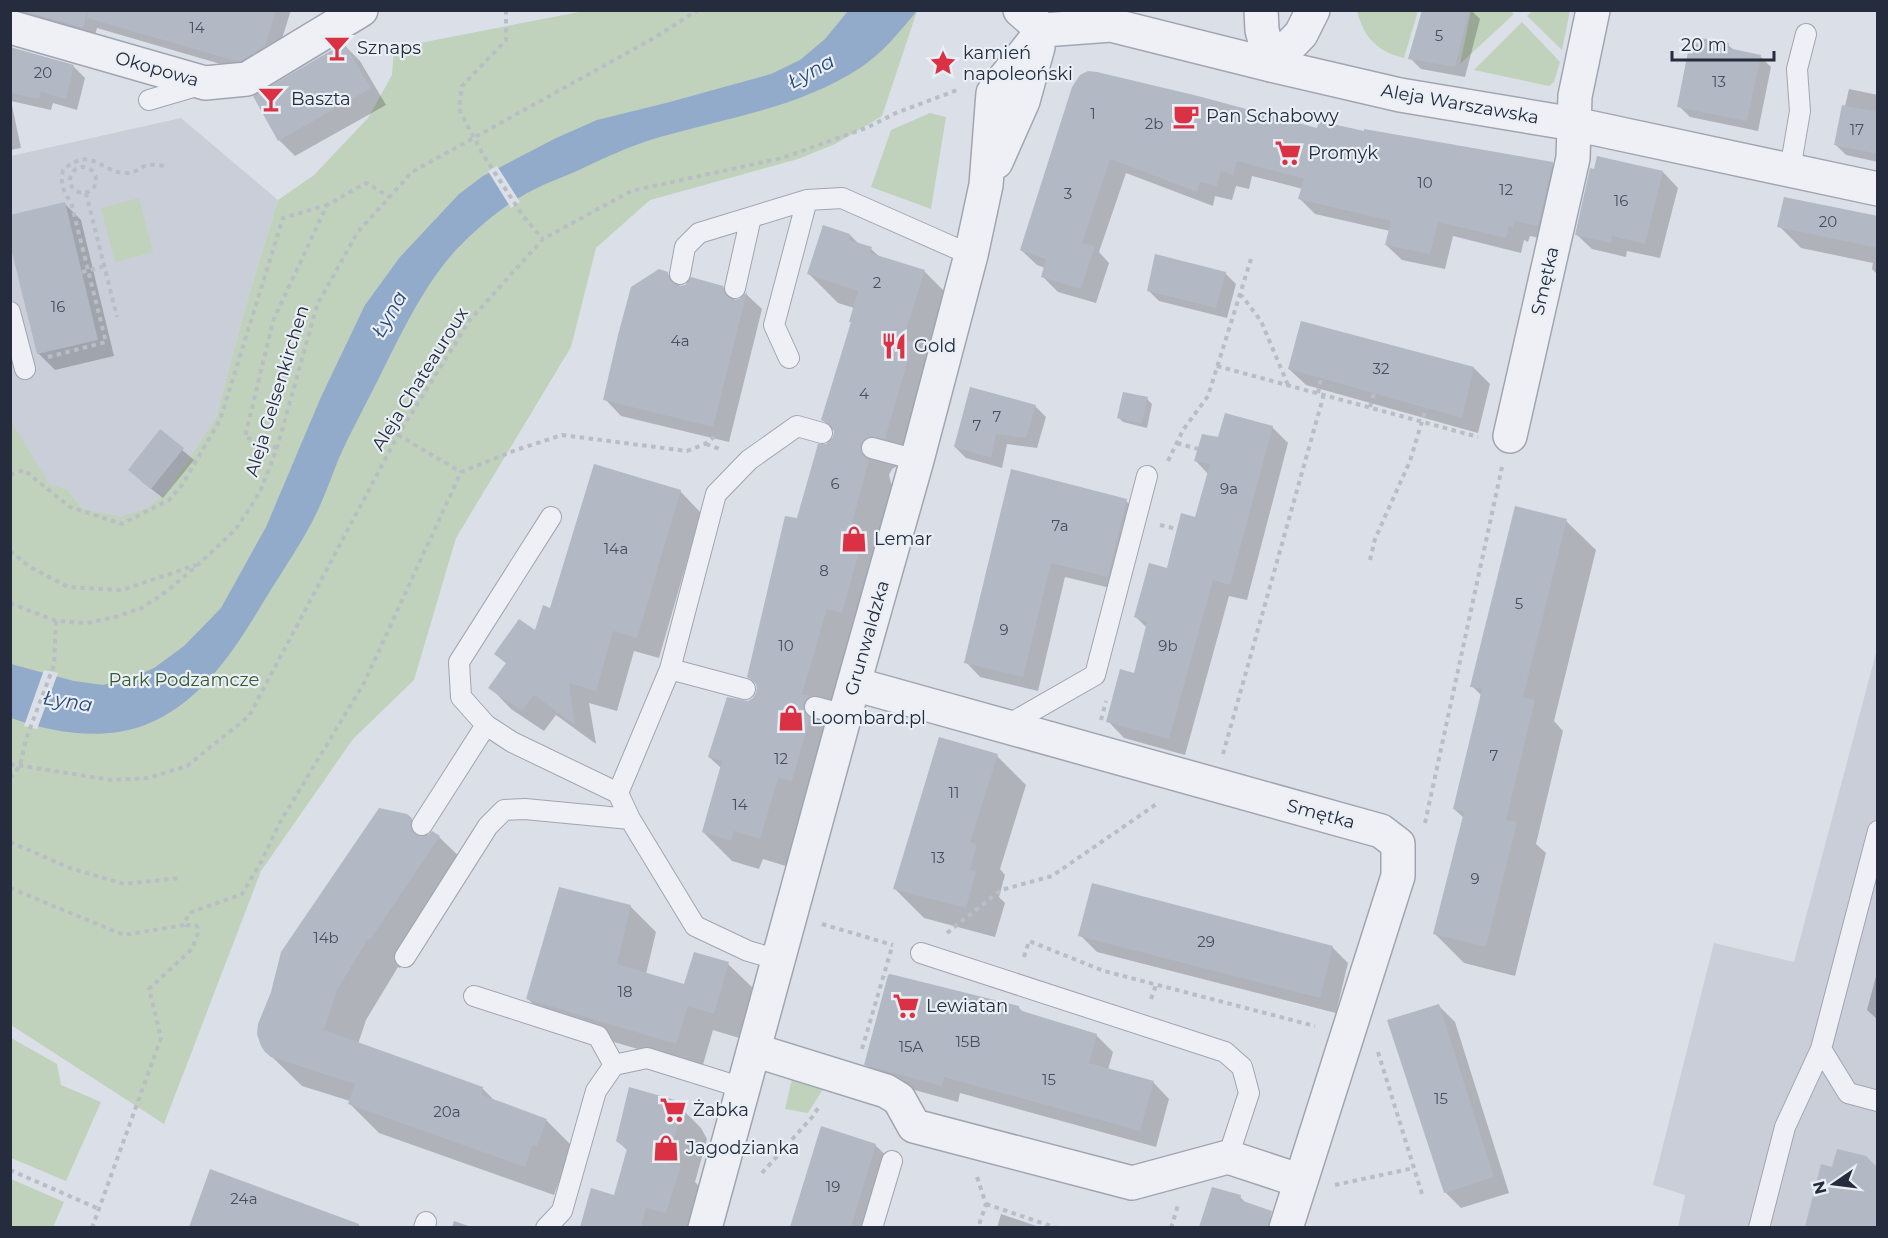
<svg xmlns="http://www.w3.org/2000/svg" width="1888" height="1238" font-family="Montserrat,sans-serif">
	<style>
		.built { fill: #c9ced9 }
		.green { fill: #c0d2bb }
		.water { fill: #92abcb }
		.pier { fill: #dbdfe7 }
		.shadow { fill: #0003 }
		.building { fill: #b2b8c4 }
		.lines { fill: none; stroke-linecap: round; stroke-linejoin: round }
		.service-casing { stroke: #a0a6b1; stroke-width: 22 }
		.minor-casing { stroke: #a0a6b1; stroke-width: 36 }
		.tertiary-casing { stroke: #a0a6b1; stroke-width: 36 }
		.path { stroke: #b9bdc5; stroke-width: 4; stroke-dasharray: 4.5 4.5; stroke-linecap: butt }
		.service { stroke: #eef0f5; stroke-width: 20 }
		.minor { stroke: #eef0f5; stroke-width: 33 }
		.tertiary { stroke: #eef0f5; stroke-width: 33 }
		.labels { text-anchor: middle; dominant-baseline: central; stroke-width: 4.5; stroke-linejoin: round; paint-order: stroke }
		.number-label { font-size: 15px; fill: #484f60 }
		.poi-label { font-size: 18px; fill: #242c3e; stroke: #eaeef5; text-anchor: start }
		.street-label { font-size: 18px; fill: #242c3e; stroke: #eaeef5 }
		.park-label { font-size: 18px; fill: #365b30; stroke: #eaeef5 }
		.water-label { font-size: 20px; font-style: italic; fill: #2b4975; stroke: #eaeef5 }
	</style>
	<rect width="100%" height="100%" fill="#dbdfe7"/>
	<path class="built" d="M181 118 278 200 247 301 216 417 168 491 146 508 121 518 82 508 67 489 50 486 11 421V156Z
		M1877 649V1227H1678L1685 1195 1653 1185 1714 943 1794 962Z"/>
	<path class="green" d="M584 11H917L882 116 835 144 798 159 650 200 596 248 571 347 456 538 414 680 353 739 261 871 164 1124 11 1025 10 419 50 485 67 489 82 508 121 517 146 508 168 491 216 417 247 301 278 200 314 175 368 118 392 75 394 48Z
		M1357 11H1418L1404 58C1377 51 1364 38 1357 11Z
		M1471 11H1511L1514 14 1460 64Z
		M1532 11H1570L1562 50 1527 16Z
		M1522 22 1560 62 1554 82 1549 86 1474 70Z
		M930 113 946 117 931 209 871 187 891 130Z
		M139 198 153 252 115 262 101 208Z
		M11 1038 57 1064 61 1085 101 1102 66 1181 11 1158Z
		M792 1079 825 1086 808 1113 785 1109Z
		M11 1179 64 1202 53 1227H11Z"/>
	<path class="water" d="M848 11H917C900 31 883 53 860 68 798 108 730 117 660 137 632 145 606 157 579 170 564 177 548 182 533 190 505 204 477 228 455 251 422 288 400 336 378 380 365 406 351 431 339 458 332 475 326 493 318 510 303 542 282 571 264 601 234 651 201 703 145 725 102 741 53 733 11 718V664L74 681 103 685 131 678 154 668 184 646 221 608 266 527 321 397 365 305 400 257 459 194 483 176 556 138 597 120 666 103 771 74 800 60 825 39Z"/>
	<path class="pier" d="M497 166 520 202 511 208 488 171Z
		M44 670 58 673 37 729 24 726Z"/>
	<path class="shadow" d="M10 10H291L276 58 248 72 97 28 94 39 10 24Z
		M1424 10H1471L1480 19 1465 77 1421 69 1410 58Z
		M344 45 360 61 386 105 295 156 279 140Z
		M1728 45 1735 51 1760 56 1771 67 1758 131 1690 117 1679 106 1701 46Z
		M10 48 73 66 85 78 77 110 53 103 51 110 11 101 21 148 10 150Z
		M1073 87 1319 130 1365 133 1552 163 1567 179 1553 241 1530 236 1528 242 1524 240 1521 253 1453 236 1445 269 1402 260 1386 245 1390 231 1315 214 1300 199 1303 189 1252 176 1249 189 1236 186 1232 200 1215 196 1213 206 1126 173 1099 252 1109 263 1096 303 1058 292 1043 277 1045 268 1037 265 1021 250Z
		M1849 89 1878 95V162L1846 155 1836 145Z
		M1663 172 1678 188 1660 258 1627 251 1626 257 1592 249 1576 234Z
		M65 204 81 220 114 356 55 370 38 353Z
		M1878 218V275L1872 269 1873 263 1801 248 1779 226Z
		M850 235 860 245 871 249 880 257 924 271 953 300 899 465 892 469 889 475 891 483 897 490 789 867 763 859 759 869 732 861 703 832 721 768 709 757 748 702 755 698 758 692 756 684 749 677 798 520 825 446 835 436 834 431 823 420 852 323 854 308 838 303 809 274Z
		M667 273 681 287H723L736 301 746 294 762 309 729 442 621 416 605 399Z
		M1225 273 1236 284 1227 318 1159 301 1148 290Z
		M1474 368 1490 384 1478 433 1306 385 1289 369Z
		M1147 399 1152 404 1147 428 1123 422 1118 417Z
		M1035 406 1046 417 1037 448 1007 444 1002 468 966 458 955 447Z
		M1272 427 1288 443 1247 600 1229 596 1185 755 1124 738 1108 721 1135 674 1147 628 1136 617 1168 569 1197 519 1208 474 1196 461 1219 438Z
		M161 432 194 460 163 498 141 481Z
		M1012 471 1126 501 1141 515 1123 591 1065 577 1038 691 980 677 966 662Z
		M680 491 701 513 659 658 634 651 617 711 589 703 596 744 556 715 544 731 511 709 490 687 507 664 496 654 536 633Z
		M1566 521 1596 550 1554 721 1563 731 1536 844 1546 853 1515 976 1464 963 1434 933 1464 818 1454 809 1482 696 1472 686Z
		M997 756 1026 785 1000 869 1005 875 999 897 1005 903 995 937 924 918 895 889Z
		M411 819 429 836 433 833 439 837 469 866 400 968 398 967 366 1020 358 1044 482 1088 496 1102 546 1120 575 1149 567 1175 562 1174 554 1195 379 1133 349 1103 350 1101 302 1086 266 1051Z
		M560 889 631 907 656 932 646 974 685 986 728 964 754 989 739 1038 713 1030 702 1068 553 1024 528 999Z
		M1080 935 1332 947 1348 963 1336 1013 1097 952Z
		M1878 969V1020L1867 1010Z
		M1439 1006 1455 1022 1509 1193 1461 1208 1445 1192Z
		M1019 1008 1024 1013 1096 1035 1113 1052 1108 1070 1153 1082 1169 1099 1156 1147 960 1093 958 1102 882 1081 866 1064Z
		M675 1102 701 1128 707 1139 695 1182 706 1193 695 1228H581L592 1190 615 1197 628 1151 617 1140Z
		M822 1128 875 1145 892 1161 872 1228H791Z
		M1822 1165 1833 1168 1878 1169V1228H1806Z
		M211 1171 363 1228H191Z
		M1213 1189 1240 1197 1248 1205 1262 1209 1278 1226V1228H1201Z
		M1001 1214 1042 1228H997Z
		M454 1221 474 1228H452Z"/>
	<path class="building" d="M20 10H87L83 28Z
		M88 10H276L265 46 241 61H236L87 18Z
		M1422 10H1469L1455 67 1408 59Z
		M1701 38 1729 43 1728 48 1761 55 1747 121 1677 107 1690 42 1700 44Z
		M344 43 371 88 278 141 253 96Z
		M10 47 74 65 66 99 41 92 39 99 10 93Z
		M1088 71 1097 72 1198 96 1317 128 1319 121 1364 131V129L1553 162 1538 226 1515 221 1513 228 1509 226 1506 238 1438 222 1430 254 1385 245 1391 221 1298 199 1304 179 1237 161 1233 175 1221 171 1217 186 1200 182 1197 192 1110 159 1082 243 1095 246 1081 289 1041 277 1046 259 1020 250 1072 87 1080 75Z
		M1842 105 1878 112V154L1834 145Z
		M1597 156 1663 171 1645 244 1612 236 1611 243 1575 235 1590 168 1594 169Z
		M1784 197 1878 216V248L1777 227Z
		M65 202 98 340 37 354 10 244V215Z
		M823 225 850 234 849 240 872 247 870 253 925 270 903 339 913 342 885 439 869 436 863 440 860 445 863 456 869 460 850 531 864 534 842 613 827 609 802 694 810 696 806 699 803 704 804 711 810 717 792 781 778 778 760 839 734 831 731 841 702 832 722 761 708 757 727 697 748 701 753 698 756 693 757 686 754 681 747 677 785 516 797 518 818 444H826L833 437 834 431 831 425 821 420 851 322H849L858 291 807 274Z
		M1155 254 1226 272 1216 308 1147 291Z
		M659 269 668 272 669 279 677 286 685 285 691 277 723 286 724 292 732 300 739 299 747 292 713 427 603 400 618 335 631 287Z
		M1301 321 1474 367 1462 418 1288 369Z
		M970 387 1036 405 1026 438 996 434 991 458 954 447Z
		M1123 392 1148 397 1142 424 1117 418Z
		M1225 413 1273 426 1230 585 1213 580 1169 739 1106 722 1120 669 1134 673 1147 622 1134 617 1149 563 1167 568 1181 513 1195 517 1210 464 1194 461 1202 434 1218 437Z
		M160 429 184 448 151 489 128 470Z
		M594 464 681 490 637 638 613 631 596 691 569 683 575 725 534 695 522 711 488 688 506 663 494 654 519 619 535 630 543 605 550 608Z
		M1011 469 1127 499 1108 577 1051 563 1023 677 964 663Z
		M1515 506 1567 519 1523 697 1535 700 1506 820 1517 822 1486 947 1433 934 1464 812 1453 809 1482 689 1470 687Z
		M939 737 998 754 970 842 977 844 970 870 976 872 966 908 893 889Z
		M379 808 407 814 412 818 410 825 412 831 416 835 427 836 432 831 440 836 370 940 368 939 337 990 324 1030 483 1087 482 1095 547 1119 537 1146 532 1145 525 1167 348 1104 355 1084 271 1057 265 1052 261 1046 257 1034 258 1024 271 992 281 952Z
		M1092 883 1333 946 1320 998 1078 936Z
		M559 887 631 905 617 964 684 984 694 952 729 962 714 1014 688 1006 676 1044 526 999Z
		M890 974 1019 1006V1010L1097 1034 1089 1063 1154 1081 1140 1131 944 1077 942 1086 864 1065 888 975Z
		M1439 1004 1494 1177 1444 1193 1387 1020Z
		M629 1087 675 1100 682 1111 667 1163 681 1166 666 1213 646 1208 641 1227H580L591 1188 614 1195 627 1149 616 1141Z
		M821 1126 876 1144 851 1227H790Z
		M1837 1149 1866 1156 1878 1168V1227H1805L1821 1164 1832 1167Z
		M210 1169 359 1224V1227H189Z
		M1212 1187 1241 1195 1240 1200 1272 1211 1268 1227H1199Z"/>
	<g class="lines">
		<g class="service-casing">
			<path id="service" d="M149 100 200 85
				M1790 170 1800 111 1797 69 1806 34
				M680 274 685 247 699 233 807 200 842 198 971 255
				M735 288 751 217
				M10 312 25 369
				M789 358 774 325 807 200
				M872 448 917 460
				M551 517 459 662 461 697 486 725 512 742 618 793 630 819 695 926 748 951 779 960
				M670 669 745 689
				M815 707 845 715
				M1006 726 1095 675 1147 476
				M618 793 670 669 716 494 749 460 797 426 822 433
				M422 825 486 725
				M921 953 1225 1052 1242 1067 1249 1093 1228 1157
				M405 957 488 826 504 810 525 809 630 819
				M474 996 598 1036 614 1065
				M1821 1049 1848 1093 1878 1101
				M424 1228 426 1222
				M546 1228 562 1211 596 1091 614 1065 647 1058 743 1088
				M872 1228 892 1161
				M1759 1228 1785 1127 1821 1049 1878 831"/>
		</g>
		<g class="minor-casing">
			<path id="minor" d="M1020 10 1043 30
				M10 27 205 83 247 79 361 10
				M1271 65 1400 95 1574 124 1878 189
				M1510 436 1573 158 1575 96 1593 10
				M854 684 1381 831 1398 844V876L1286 1228
				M754 1050 886 1091 899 1099 914 1126 1132 1183 1228 1157 1301 1181"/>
		</g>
		<g class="tertiary-casing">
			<path id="tertiary" d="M1261 10 1262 30 1271 65
				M1043 30 1111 25 1271 65
				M1271 65 1301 34 1313 10
				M996 162 1023 101 1038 47
				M705 1228 845 715 917 460 971 255 986 185 993 93 1043 30"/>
		</g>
		<path class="path" d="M506 10V40L462 86 459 109 482 153 523 216 543 239
			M70 180a13 13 0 1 1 26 0a13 13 0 1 1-26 0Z
			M86 193 117 317
			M82 272 105 266
			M1239 296H1242L1261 321 1288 385
			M48 357 106 342 71 202C63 192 60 182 63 170 93 144 100 174 128 173 136 173 139 168 145 166 151 164 159 165 164 166
			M1217 366 1478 437
			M1318 393 1321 379
			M1370 407 1374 394
			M398 435 461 472
			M1177 443 1198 449
			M706 444 722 450
			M277 448 245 437 273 321 327 205 366 183 390 197
			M1168 461 1183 430 1208 396 1251 259
			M10 475 24 470 70 507 122 524 169 500 182 485 220 420 283 218 327 205
			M1160 525 1177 529
			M10 551 30 567 68 587 122 590 196 565
			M1370 560 1375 539 1410 461 1426 408
			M10 603 56 621 87 623 115 617 142 608 167 591 199 564 236 529 260 492 277 448 317 305 357 233 412 172 654 38 698 10
			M1101 720 1106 701
			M1223 754 1324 394
			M10 764 111 780 148 778 187 766 249 716 398 435 470 320 543 239 631 191 782 158 866 128 896 113 960 89
			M10 778 20 766 26 739 54 665 56 621
			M1425 823 1502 467
			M10 842 70 868 124 884 180 878
			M10 888 124 935 184 925 189 913 242 894 261 862 279 824 364 683 461 472 516 450 562 435 687 451 705 444 718 434
			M822 924 893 945
			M947 933 1001 890 1052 876 1158 803
			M1024 957 1029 941 1104 971 1315 1026
			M1151 999 1156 985
			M862 1049 892 947
			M1378 1052 1422 1194
			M10 1170 99 1209
			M762 1173 813 1116 820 1105
			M977 1177 986 1204 978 1228
			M1335 1185 1414 1168
			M986 1204 1057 1228
			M92 1228 161 1038 149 989 192 949 198 933 197 926 184 925
			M1171 1228 1178 1205"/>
		<use href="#service" class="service"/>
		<use href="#minor" class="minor"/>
		<use href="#tertiary" class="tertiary"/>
	</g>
	<defs>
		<g id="bar-bare" transform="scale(2.07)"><path d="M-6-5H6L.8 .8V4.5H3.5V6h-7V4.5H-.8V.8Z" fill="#da3244" stroke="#eaeef5" stroke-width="2.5" paint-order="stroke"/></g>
		<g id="sight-bare" transform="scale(2.07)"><path d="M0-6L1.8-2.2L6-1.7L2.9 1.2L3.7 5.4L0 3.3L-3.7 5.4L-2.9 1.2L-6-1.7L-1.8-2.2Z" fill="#da3244" stroke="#eaeef5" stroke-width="2.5" paint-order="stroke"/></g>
		<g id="cafe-bare" transform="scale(2.07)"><path d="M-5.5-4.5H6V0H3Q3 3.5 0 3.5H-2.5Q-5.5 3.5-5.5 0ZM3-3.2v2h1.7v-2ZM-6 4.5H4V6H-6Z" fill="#da3244" stroke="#eaeef5" stroke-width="2.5" paint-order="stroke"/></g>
		<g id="supermarket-bare" transform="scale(2.07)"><path d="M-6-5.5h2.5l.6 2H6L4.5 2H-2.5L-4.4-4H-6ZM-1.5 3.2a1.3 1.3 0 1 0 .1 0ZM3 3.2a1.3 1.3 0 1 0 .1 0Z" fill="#da3244" stroke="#eaeef5" stroke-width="2.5" paint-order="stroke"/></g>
		<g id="restaurant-bare" transform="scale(2.07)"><path d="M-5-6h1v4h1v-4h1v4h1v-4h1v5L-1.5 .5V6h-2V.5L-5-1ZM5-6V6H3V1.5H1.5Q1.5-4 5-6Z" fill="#da3244" stroke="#eaeef5" stroke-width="2.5" paint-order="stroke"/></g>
		<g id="shop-bare" transform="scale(2.07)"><path d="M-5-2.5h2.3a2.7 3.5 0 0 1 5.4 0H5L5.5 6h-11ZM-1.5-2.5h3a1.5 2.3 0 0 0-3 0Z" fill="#da3244" stroke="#eaeef5" stroke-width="2.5" paint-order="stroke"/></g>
	</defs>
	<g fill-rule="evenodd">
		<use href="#bar-bare" x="337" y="48"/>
		<use href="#sight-bare" x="943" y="63"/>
		<use href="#bar-bare" x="271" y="99"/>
		<use href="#cafe-bare" x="1186" y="116"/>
		<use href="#supermarket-bare" x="1288" y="153"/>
		<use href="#restaurant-bare" x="894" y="346"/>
		<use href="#shop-bare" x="854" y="539"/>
		<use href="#shop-bare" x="791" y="718"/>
		<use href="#supermarket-bare" x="906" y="1006"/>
		<use href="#supermarket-bare" x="673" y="1110"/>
		<use href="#shop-bare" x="666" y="1148"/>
	</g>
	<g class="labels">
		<g class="number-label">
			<text x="197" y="27">14</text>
			<text x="1439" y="35">5</text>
			<text x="43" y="72">20</text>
			<text x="1719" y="81">13</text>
			<text x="1093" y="113">1</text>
			<text x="1154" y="123">2b</text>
			<text x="1857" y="129">17</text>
			<text x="1425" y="182">10</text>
			<text x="1506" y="189">12</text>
			<text x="1068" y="193">3</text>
			<text x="1621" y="200">16</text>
			<text x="1828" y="221">20</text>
			<text x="877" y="282">2</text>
			<text x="58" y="306">16</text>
			<text x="680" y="340">4a</text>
			<text x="1381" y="368">32</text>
			<text x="864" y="393">4</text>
			<text x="997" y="416">7</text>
			<text x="977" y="425">7</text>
			<text x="835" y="483">6</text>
			<text x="1229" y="488">9a</text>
			<text x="1060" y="525">7a</text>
			<text x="616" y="548">14a</text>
			<text x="824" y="570">8</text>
			<text x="1519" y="603">5</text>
			<text x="1004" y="629">9</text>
			<text x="786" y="645">10</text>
			<text x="1168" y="645">9b</text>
			<text x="1494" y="755">7</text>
			<text x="781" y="758">12</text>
			<text x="954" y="792">11</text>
			<text x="740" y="804">14</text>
			<text x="938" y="857">13</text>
			<text x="1475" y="878">9</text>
			<text x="326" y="937">14b</text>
			<text x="1206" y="941">29</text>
			<text x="625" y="991">18</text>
			<text x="968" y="1041">15B</text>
			<text x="911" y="1046">15A</text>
			<text x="1049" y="1079">15</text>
			<text x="1441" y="1098">15</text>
			<text x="447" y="1111">20a</text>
			<text x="833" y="1186">19</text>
			<text x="244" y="1198">24a</text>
		</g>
		<g class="poi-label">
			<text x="357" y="48">Sznaps</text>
			<text x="963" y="53">kamień<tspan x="963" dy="21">napoleoński</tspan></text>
			<text x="291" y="99">Baszta</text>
			<text x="1206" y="116">Pan Schabowy</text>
			<text x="1308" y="153">Promyk</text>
			<text x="914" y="346">Gold</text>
			<text x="874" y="539">Lemar</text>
			<text x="811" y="718">Loombard.pl</text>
			<text x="926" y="1006">Lewiatan</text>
			<text x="693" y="1110">Żabka</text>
			<text x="686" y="1148">Jagodzianka</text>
		</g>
		<g class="street-label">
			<text transform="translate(157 69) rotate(16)">Okopowa</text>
			<text transform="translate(1460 104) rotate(10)">Aleja Warszawska</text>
			<text transform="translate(1545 281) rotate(-77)">Smętka</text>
			<text transform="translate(420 379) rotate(-58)">Aleja Chateauroux</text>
			<text transform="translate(277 391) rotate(-73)">Aleja Gelsenkirchen</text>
			<text transform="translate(867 638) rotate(-74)">Grunwaldzka</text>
			<text transform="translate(1321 814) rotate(15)">Smętka</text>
		</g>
		<g class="park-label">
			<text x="184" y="680">Park Podzamcze</text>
		</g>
		<g class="water-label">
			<text transform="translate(811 71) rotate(-29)">Łyna</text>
			<text transform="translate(389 314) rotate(-60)">Łyna</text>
			<text transform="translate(68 701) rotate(9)">Łyna</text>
		</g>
	</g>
	<rect width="1888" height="1238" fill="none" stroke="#242c3e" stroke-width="24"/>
	<g transform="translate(1834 1184) rotate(256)" stroke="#eaeef5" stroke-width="4.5" paint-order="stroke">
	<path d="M0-4.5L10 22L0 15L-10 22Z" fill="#242c3e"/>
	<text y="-9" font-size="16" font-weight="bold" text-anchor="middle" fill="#242c3e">N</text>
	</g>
	<path d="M1672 51v9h102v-9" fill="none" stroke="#242c3e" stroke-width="3"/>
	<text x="1681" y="51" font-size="18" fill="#242c3e" stroke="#eaeef5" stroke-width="4.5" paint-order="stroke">20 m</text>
</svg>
